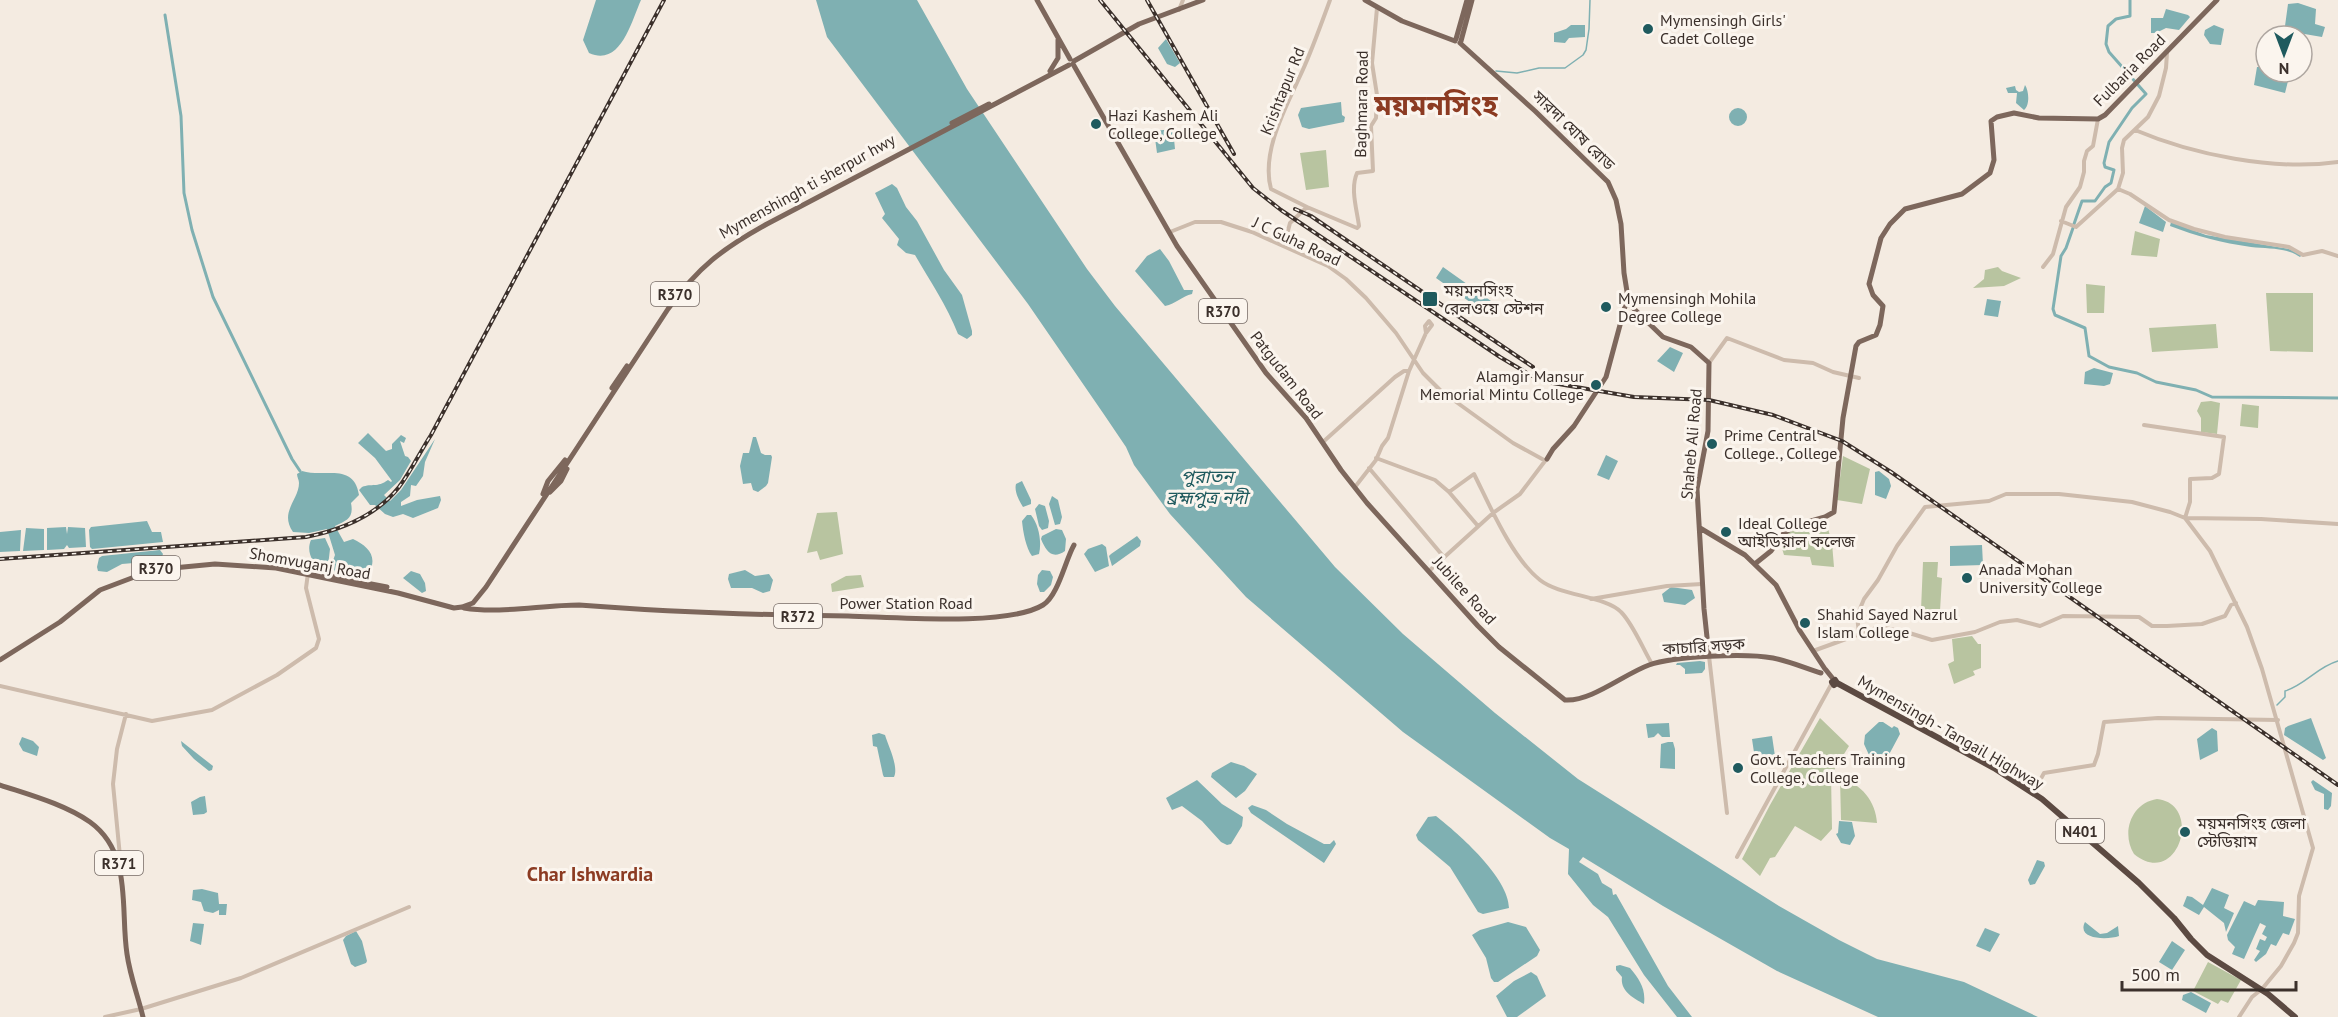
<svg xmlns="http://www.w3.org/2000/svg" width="2338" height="1017" font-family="'PT Sans','Noto Sans Bengali',sans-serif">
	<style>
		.green { fill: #b8c4a0 }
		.water { fill: #7fb0b2 }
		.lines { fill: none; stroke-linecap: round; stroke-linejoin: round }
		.stream { stroke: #7fb0b2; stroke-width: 1.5 }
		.canal { stroke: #7fb0b2; stroke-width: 3 }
		.minor { stroke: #cdbbac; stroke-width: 4 }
		.major { stroke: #7d675c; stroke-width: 5 }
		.highway { stroke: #5c4a42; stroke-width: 6 }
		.rail-casing { stroke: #3b302b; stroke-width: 4 }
		.rail { stroke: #fbf5ee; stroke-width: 1.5; stroke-dasharray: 4.5; stroke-linecap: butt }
		.poi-dot { fill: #1f5a5e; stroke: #fbf5ee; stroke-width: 2 }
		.labels { text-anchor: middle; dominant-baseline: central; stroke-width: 6; stroke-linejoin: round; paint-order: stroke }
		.shield { fill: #fbf5ee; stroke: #756b66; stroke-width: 1.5 }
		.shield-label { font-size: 15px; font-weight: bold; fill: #3b302b }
		.poi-label { font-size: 16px; fill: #3b302b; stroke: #fbf5ee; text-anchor: start }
		.street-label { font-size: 16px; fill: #3b302b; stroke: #fbf5ee }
		.water-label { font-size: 18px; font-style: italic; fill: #1f5a5e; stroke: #fbf5ee }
		.quarter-label { font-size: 20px; font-weight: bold; fill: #8c3b22; stroke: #fbf5ee }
		.town-label { font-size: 28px; font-weight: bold; fill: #8c3b22; stroke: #fbf5ee }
	</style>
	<rect width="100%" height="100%" fill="#f4ebe1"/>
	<path class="green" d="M1326 150 1329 187 1306 190 1300 153Z
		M2135 231 2160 239 2157 257 2131 255Z
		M1998 267 2002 271 2021 278 2004 286 1973 288 1984 279 1985 270Z
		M2086 284 2105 286 2104 313H2087Z
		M2266 293H2313V352L2270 351Z
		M2216 324 2218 348 2152 352 2149 328Z
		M2211 401 2220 403 2217 434 2201 432V418L2197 411 2201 402Z
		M2242 404 2259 406 2258 428 2240 426Z
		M1843 456 1870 469 1862 504 1837 500Z
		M837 512 843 554 820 560 817 551 807 553 817 513Z
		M1825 518 1832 543 1834 567 1812 565 1810 557 1784 555 1780 542C1790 526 1807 523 1825 518Z
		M1923 562H1938L1937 577 1942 578 1940 611 1921 610Z
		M861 575 864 587 832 592 831 584 846 576Z
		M1972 636 1978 644H1981V668L1973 671 1975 675 1954 684 1948 664 1954 661 1952 639Z
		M1820 718 1849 746 1831 775 1832 829 1821 841 1795 826 1775 857 1770 858 1760 876 1742 859 1770 805Z
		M1840 778C1861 783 1876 802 1877 823L1841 820Z
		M2157 799C2204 804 2178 890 2134 854 2121 833 2131 803 2157 799Z
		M2208 962 2241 980 2228 1003 2221 1000 2218 1004 2193 991Z"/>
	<path class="water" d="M596 0H641C631 22 621 67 589 53L583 40Z
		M816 0H917L967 89 1087 269 1115 306 1335 567 1403 634 1495 713 1578 779 1779 906 1839 940 1877 959 1964 982 2038 1017H1878L1777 971 1663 906 1583 857 1579 862 1598 874 1602 883 1612 889 1613 895 1616 894 1668 986 1692 1017H1677L1644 975 1608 917 1593 905 1568 874 1569 849 1550 838 1403 732 1246 597 1170 514 1134 465 1126 447 1103 413 1028 304 827 37Z
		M2298 3 2316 9 2315 24 2325 27 2322 37 2287 31 2285 26 2288 4Z
		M2166 9 2188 15 2190 17 2179 30 2166 28 2156 33H2151V18H2163Z
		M1571 25H1585V37L1569 38 1565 43 1554 42V33L1566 29Z
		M2214 25 2224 29 2221 45 2210 44 2204 35 2205 30Z
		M1166 39 1180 63 1175 67 1167 64 1158 48Z
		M2257 67H2266V72H2276V74L2289 77 2285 93 2254 85Z
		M2025 85C2029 91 2030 105 2024 110L2016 103 2017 93H2008L2006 88 2015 86 2016 90 2019 92 2023 91Z
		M1341 102 1342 115 1345 117 1344 122 1309 129 1302 127 1298 115 1301 108Z
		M1729 117a9 9 0 1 1 18 0a9 9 0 1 1-18 0Z
		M1173 129 1175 149 1157 153 1154 131Z
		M892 184 897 188 906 207 917 221 944 270 962 295 972 331V335L967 339 958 334C947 306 930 281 915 255L906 253 897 245 899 239 882 218 885 214 875 193Z
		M2145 206 2166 222 2163 232 2139 223Z
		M2171 222 2206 235 2289 249 2302 255 2300 257C2285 247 2268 249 2251 247 2222 243 2196 236 2170 226Z
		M1160 249 1169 261 1184 290H1193L1192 294C1182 296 1176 304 1165 306L1135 271 1147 256Z
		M1443 267 1491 301 1484 312 1436 278Z
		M1987 299 2001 301 1998 317 1984 315Z
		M1670 347 1683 353 1674 372 1657 361Z
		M2094 368 2113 373 2110 384 2104 386 2084 384 2085 372Z
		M368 433 386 451 392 449V444L401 435 406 438 404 443 400 441 405 456 408 457 411 461 400 480 384 495 390 501 401 490 435 439 425 462 423 476 416 486 411 485 410 496 401 502V506L417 500 440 496 441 500 438 508 413 518 403 514 393 517 385 514 375 505H370L359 490 362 487C372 483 377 488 388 480L391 482 392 481 375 458 358 443Z
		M753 437H756L761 453 765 455H771L772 457 768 483 766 486 758 492 753 490 751 483 743 484 740 466 743 453H749Z
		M1606 455 1618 461 1609 480 1597 475Z
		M302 471C324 478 354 462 359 495L351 503C354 518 347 520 335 526L344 542 353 539C368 546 379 557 368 574L354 577 335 572 332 563 335 555 327 529 309 533 293 532C279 512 299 500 299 483 299 480 297 477 297 474Z
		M1879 471 1889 479 1891 486 1886 499 1875 495V472Z
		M1022 481 1031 500V504L1023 507C1019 501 1014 491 1016 484Z
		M1052 496 1058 500 1062 517 1060 524 1055 525 1049 504Z
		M1039 504 1045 506 1049 521 1048 528 1042 530 1039 526 1035 509Z
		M1027 515H1031C1039 525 1042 542 1039 554L1032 556C1026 548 1023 532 1022 521Z
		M147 521 152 532H161L163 542 92 549 90 547 89 530 91 527Z
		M66 527 67 534 68 527 85 528 86 547 69 548 67 545 64 549 47 550V528Z
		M26 528 44 529V550L23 551Z
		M1056 529 1062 530 1066 539 1065 551C1052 560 1046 551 1041 539L1042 536Z
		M21 530 20 551 0 552V532Z
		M1137 536 1141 541 1140 546 1112 566 1109 556 1111 554Z
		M325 538 330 549 328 566 322 569C312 564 306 551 311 540Z
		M1102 544 1106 547 1109 566 1095 572 1084 554 1088 549Z
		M1982 545 1983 565 1950 566V546Z
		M160 550 163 554 161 559 157 561 122 564 107 572 98 571 97 567 99 558 102 556Z
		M745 570 755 576 769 574 773 580 770 591 763 593 752 588H731L728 579 729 574Z
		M1042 570 1050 571 1053 577 1051 585 1044 592H1040L1037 584 1038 575Z
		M411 571 420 574 425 583 426 591 422 593 403 578Z
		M1671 587 1692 590 1695 598 1685 605 1664 602 1662 594Z
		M1700 661 1705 662V669L1702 673 1685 674V669L1680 665H1676L1677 663Z
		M2311 718 2326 758 2323 760 2284 735 2285 728 2288 726Z
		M1879 722H1883L1892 728 1894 726 1898 728 1900 734 1885 762 1869 755 1864 744 1865 735Z
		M1669 723 1670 737H1662L1658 733 1654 737 1648 738 1646 724Z
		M2212 728 2217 731 2218 751 2200 760 2197 739Z
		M879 733 885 735C888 745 899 767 894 777H884L883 775 877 747 873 746 872 735Z
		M1772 736 1776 763 1756 766 1752 739Z
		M22 737 33 741 39 747 37 756 23 751 19 744Z
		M181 741 213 766 212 770 209 771 194 759 182 746Z
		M1668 742H1673L1675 749V769L1660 768 1661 744Z
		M1231 762 1244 766 1257 774 1245 791 1236 798 1211 777 1212 773Z
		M1197 780 1222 804 1243 817 1242 826 1231 844 1227 845 1221 842 1202 821 1182 806 1172 810 1166 798Z
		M2313 780 2332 793 2331 806 2328 810 2324 809V794L2315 790 2311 782Z
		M205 796 207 812 204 814 193 815 191 802 200 797Z
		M1252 805 1266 810 1287 824 1324 844H1330L1334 840 1336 844 1324 863 1251 813 1248 808Z
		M1436 816C1459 834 1509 878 1509 908L1483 914 1478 912 1450 867 1418 840 1416 835 1428 817Z
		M1839 821 1852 822 1855 836 1850 845 1841 843 1836 834 1838 833Z
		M2037 860 2044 862 2045 866 2035 884 2030 885 2028 880Z
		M2212 888 2229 895 2224 908 2234 913 2226 932 2224 923 2204 907 2199 915 2183 906 2187 896 2192 897 2203 905Z
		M202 889 218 893 219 904H227L226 915H219V910L213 913 204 911 201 902 192 900 193 890Z
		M2258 900 2284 902 2283 916 2295 919 2289 935 2283 933 2276 946 2271 944 2266 954 2256 962 2254 960 2260 951 2256 949 2260 939 2265 941 2267 937 2262 934 2266 926 2260 923 2244 959 2232 954 2235 947 2228 940 2227 935 2244 901 2255 906Z
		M1508 922 1526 927 1540 950 1537 956 1498 982H1494L1491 978 1486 958 1472 935 1480 930Z
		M2085 922 2100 934 2107 933 2118 926 2119 936C2108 940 2076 940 2085 922Z
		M193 923 204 924 201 945 190 941Z
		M1985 928 2000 934 1990 952 1976 946Z
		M356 931 362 941 367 961 366 963 355 967 351 964 343 940 346 936Z
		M2172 941 2185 950 2172 970 2159 962Z
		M1620 965 1630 968C1639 979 1646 988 1644 1004 1633 998 1620 991 1622 977L1616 970V966Z
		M1531 972 1537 976 1546 996 1517 1017H1507L1496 996 1514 981Z
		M2191 992 2211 1003 2206 1013 2182 1000 2183 995Z"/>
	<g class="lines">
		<path class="stream" d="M1496 71 1517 73 1539 68H1565L1583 55 1586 50 1589 29 1590 0
			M2277 705 2285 697V691C2305 685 2317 667 2338 661"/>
		<path class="canal" d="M165 15 181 116 184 193 192 230 213 297 292 459 300 471
			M2074 224 2082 201H2095L2105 187 2111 183 2114 170 2105 167 2104 163 2109 142 2132 108 2146 94 2109 52 2106 44 2108 26 2116 19 2130 16V0
			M2073 228 2066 248 2061 256 2053 309 2055 315 2085 328 2089 356 2109 367 2137 373 2156 382 2196 390 2212 397 2338 398"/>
		<path class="minor" d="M1179 10 1183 0
			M2135 130C2194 155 2274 171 2338 162
			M2118 189 2123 173 2122 148 2124 140 2148 117 2159 96 2166 68 2167 53
			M1307 207 1271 189C1260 149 1290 100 1305 65 1314 44 1322 22 1330 0
			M2061 221 2076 227 2118 189 2130 194 2169 220 2194 229 2225 237 2289 247 2303 255 2322 251 2338 256
			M1170 232 1195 222H1221L1252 232 1328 266 1346 279 1366 298 1396 333 1423 373 1441 391 1513 443 1544 460
			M1284 246 1290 223 1307 207 1357 228 1359 226C1357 210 1350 189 1357 173L1373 171 1371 126 1376 118 1377 95 1372 63 1377 8
			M2043 267 2053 254 2066 207 2080 187 2084 172V161L2087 151 2093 146 2098 119
			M1709 363 1727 338 1784 360 1813 363 1833 372 1859 378
			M2144 425 2224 437 2219 474 2212 478 2190 479V502L2185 518 2261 519 2338 524
			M1323 442 1395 377 1404 371H1409L1426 333 1432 325 1429 321 1425 326 1426 333
			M1376 458 1435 480 1449 492 1478 526
			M1369 468 1443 556
			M1355 487 1376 460 1382 446 1388 438 1409 371
			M1449 492 1474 474C1490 506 1512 558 1540 580 1560 596 1606 596 1621 612 1633 624 1643 649 1652 664
			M1429 571 1493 513 1520 494 1545 461
			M1591 599 1667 586 1702 584
			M1859 633 1857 616 1864 599 1878 580 1897 546 1925 507 1989 501 2006 494H2059L2132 502 2170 512 2185 518 2210 551 2247 627 2262 669 2313 848 2299 896 2298 933 2294 943 2281 966 2262 989 2252 997 2239 1017
			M1813 651 1879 627 1906 632 1932 640 1975 632 2000 622 2017 620 2040 626 2063 616 2139 617 2152 626H2167L2202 624 2225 616 2231 605 2236 603
			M1709 656 1727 813
			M0 686 152 721 212 710 277 675 316 648 319 639 306 588 308 573
			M2033 793 2044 773 2094 765 2098 754 2104 722 2158 718 2278 720
			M1737 857 1832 683
			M121 867 113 784 117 749 126 714
			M105 1017 141 1009 241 978 409 907"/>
		<path class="major" d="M1037 0 1070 59
			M1365 0 1402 21 1455 41
			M1456 39 1467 0
			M1461 41 1472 0
			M1460 43 1535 111 1608 182 1616 200 1621 224 1624 273 1629 304 1663 337 1691 347 1709 363 1708 431 1697 489 1704 609 1709 656
			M1074 61 1139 24 1203 0
			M1073 64 1177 246 1266 373 1306 418 1341 470 1367 503 1478 626 1499 647 1565 700C1591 702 1624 674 1649 665 1674 656 1746 653 1773 658 1789 661 1805 668 1821 673
			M1050 71 1058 58V40
			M952 123 989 104
			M612 388 627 366
			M1547 459 1553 449 1574 426 1606 377 1627 299
			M550 492 561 481 567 469
			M543 494 548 481 565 460
			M1700 528 1745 555 1776 585 1800 631 1825 669
			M1756 563 1771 551 1784 533 1797 525 1825 517 1834 512 1843 418 1856 346 1859 342 1876 335 1880 325 1883 306 1873 295 1869 284 1881 238 1890 224 1905 209 1962 194 1990 173 1994 160 1991 121 1997 117 2014 113 2039 118 2098 119 2105 115 2217 0
			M308 572 387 587
			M464 608C500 614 542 605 579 605 668 612 758 615 848 616 892 617 1007 627 1043 605 1058 596 1065 561 1074 545
			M0 660 60 622 100 590 137 576 173 568 215 564 276 568 398 593 454 608 462 607 473 603 486 587 668 309C698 267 722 249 767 224L1069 65
			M1826 670 1834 680
			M0 785C30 795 64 804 90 822 133 853 120 909 127 954 130 976 138 996 143 1017"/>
		<path class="highway" d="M1835 680 1837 683 1834 685 1832 682Z
			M1837 683 1994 768 2042 799 2139 883 2174 918 2191 939 2207 955 2268 994 2295 1017"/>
		<g class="rail-casing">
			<path id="rail" d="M1100 0 1253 188 1281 210 1500 357 1532 376 1547 382 1634 397 1709 400 1773 415 1842 441 1891 472 2338 785
				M1147 0 1234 154
				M1295 209 1311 216 1533 367
				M0 559 306 537C341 530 377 515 399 487 411 471 420 452 431 435L664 0"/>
		</g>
		<use href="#rail" class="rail"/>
	</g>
	<g class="poi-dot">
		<circle cx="1648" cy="29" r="6"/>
		<circle cx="1096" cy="124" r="6"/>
		<rect x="1422" y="291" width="16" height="16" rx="3"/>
		<circle cx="1606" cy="307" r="6"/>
		<circle cx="1596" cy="385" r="6"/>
		<circle cx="1712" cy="444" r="6"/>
		<circle cx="1726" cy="532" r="6"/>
		<circle cx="1967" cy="578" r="6"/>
		<circle cx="1805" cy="623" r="6"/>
		<circle cx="1738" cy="768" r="6"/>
		<circle cx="2185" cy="832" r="6"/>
	</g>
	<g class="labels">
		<g class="shield">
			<rect x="651" y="282" width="48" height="24" rx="4.5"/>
			<rect x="1199" y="299" width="48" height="24" rx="4.5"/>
			<rect x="132" y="556" width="48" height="24" rx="4.5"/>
			<rect x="774" y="604" width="48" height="24" rx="4.5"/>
			<rect x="2056" y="819" width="48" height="24" rx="4.5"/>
			<rect x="95" y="851" width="48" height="24" rx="4.5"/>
		</g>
		<g class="shield-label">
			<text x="675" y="294">R370</text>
			<text x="1223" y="311">R370</text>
			<text x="156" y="568">R370</text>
			<text x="798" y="616">R372</text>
			<text x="2080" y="831">N401</text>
			<text x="119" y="863">R371</text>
		</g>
		<g class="poi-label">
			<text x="1660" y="20">Mymensingh Girls'<tspan x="1660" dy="18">Cadet College</tspan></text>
			<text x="1108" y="115">Hazi Kashem Ali<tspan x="1108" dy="18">College, College</tspan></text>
			<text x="1444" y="290">ময়মনসিংহ<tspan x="1444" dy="18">রেলওয়ে স্টেশন</tspan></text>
			<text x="1618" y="298">Mymensingh Mohila<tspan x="1618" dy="18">Degree College</tspan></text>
			<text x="1584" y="376" text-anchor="end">Alamgir Mansur<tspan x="1584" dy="18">Memorial Mintu College</tspan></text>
			<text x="1724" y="435">Prime Central<tspan x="1724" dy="18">College., College</tspan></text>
			<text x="1738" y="523">Ideal College<tspan x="1738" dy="18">আইডিয়াল কলেজ</tspan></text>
			<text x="1979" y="569">Anada Mohan<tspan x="1979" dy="18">University College</tspan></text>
			<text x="1817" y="614">Shahid Sayed Nazrul<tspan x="1817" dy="18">Islam College</tspan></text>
			<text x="1750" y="759">Govt. Teachers Training<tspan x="1750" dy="18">College, College</tspan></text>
			<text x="2197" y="823">ময়মনসিংহ জেলা<tspan x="2197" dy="18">স্টেডিয়াম</tspan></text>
		</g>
		<g class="street-label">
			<text transform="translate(2129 70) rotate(-45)">Fulbaria Road</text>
			<text transform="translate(1282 91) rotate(-68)">Krishtapur Rd</text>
			<text transform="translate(1361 104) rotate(-89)">Baghmara Road</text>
			<text transform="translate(1574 130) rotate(44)">সারদা ঘোষ রোড</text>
			<text transform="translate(807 186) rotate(-29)">Mymenshingh ti sherpur hwy</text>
			<text transform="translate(1297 241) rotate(25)">J C Guha Road</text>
			<text transform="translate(1287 375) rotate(52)">Patgudam Road</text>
			<text transform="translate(1691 444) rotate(-85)">Shaheb Ali Road</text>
			<text transform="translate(310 563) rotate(10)">Shomvuganj Road</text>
			<text transform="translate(1465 590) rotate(48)">Jubilee Road</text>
			<text x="906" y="603">Power Station Road</text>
			<text transform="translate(1704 646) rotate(-4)">কাচারি সড়ক</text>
			<text transform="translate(1951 732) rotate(30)">Mymensingh - Tangail Highway</text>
		</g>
		<g class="water-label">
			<text x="1207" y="476">পুরাতন<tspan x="1207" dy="21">ব্রহ্মপুত্র নদী</tspan></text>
		</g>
		<g class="quarter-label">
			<text x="590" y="874">Char Ishwardia</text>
		</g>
		<g class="town-label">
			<text x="1436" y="104">ময়মনসিংহ</text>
		</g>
	</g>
	<g transform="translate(2284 54) rotate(180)"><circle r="28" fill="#fbf5ee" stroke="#aea6a0" stroke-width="1.5"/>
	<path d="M0-4.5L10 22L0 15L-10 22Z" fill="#1f5a5e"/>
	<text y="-9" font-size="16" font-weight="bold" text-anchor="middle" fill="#3b302b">N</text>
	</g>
	<path d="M2122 981v9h174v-9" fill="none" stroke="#3b302b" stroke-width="3"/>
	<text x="2131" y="981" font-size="18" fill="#3b302b" stroke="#fbf5ee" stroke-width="4.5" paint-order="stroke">500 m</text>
</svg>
